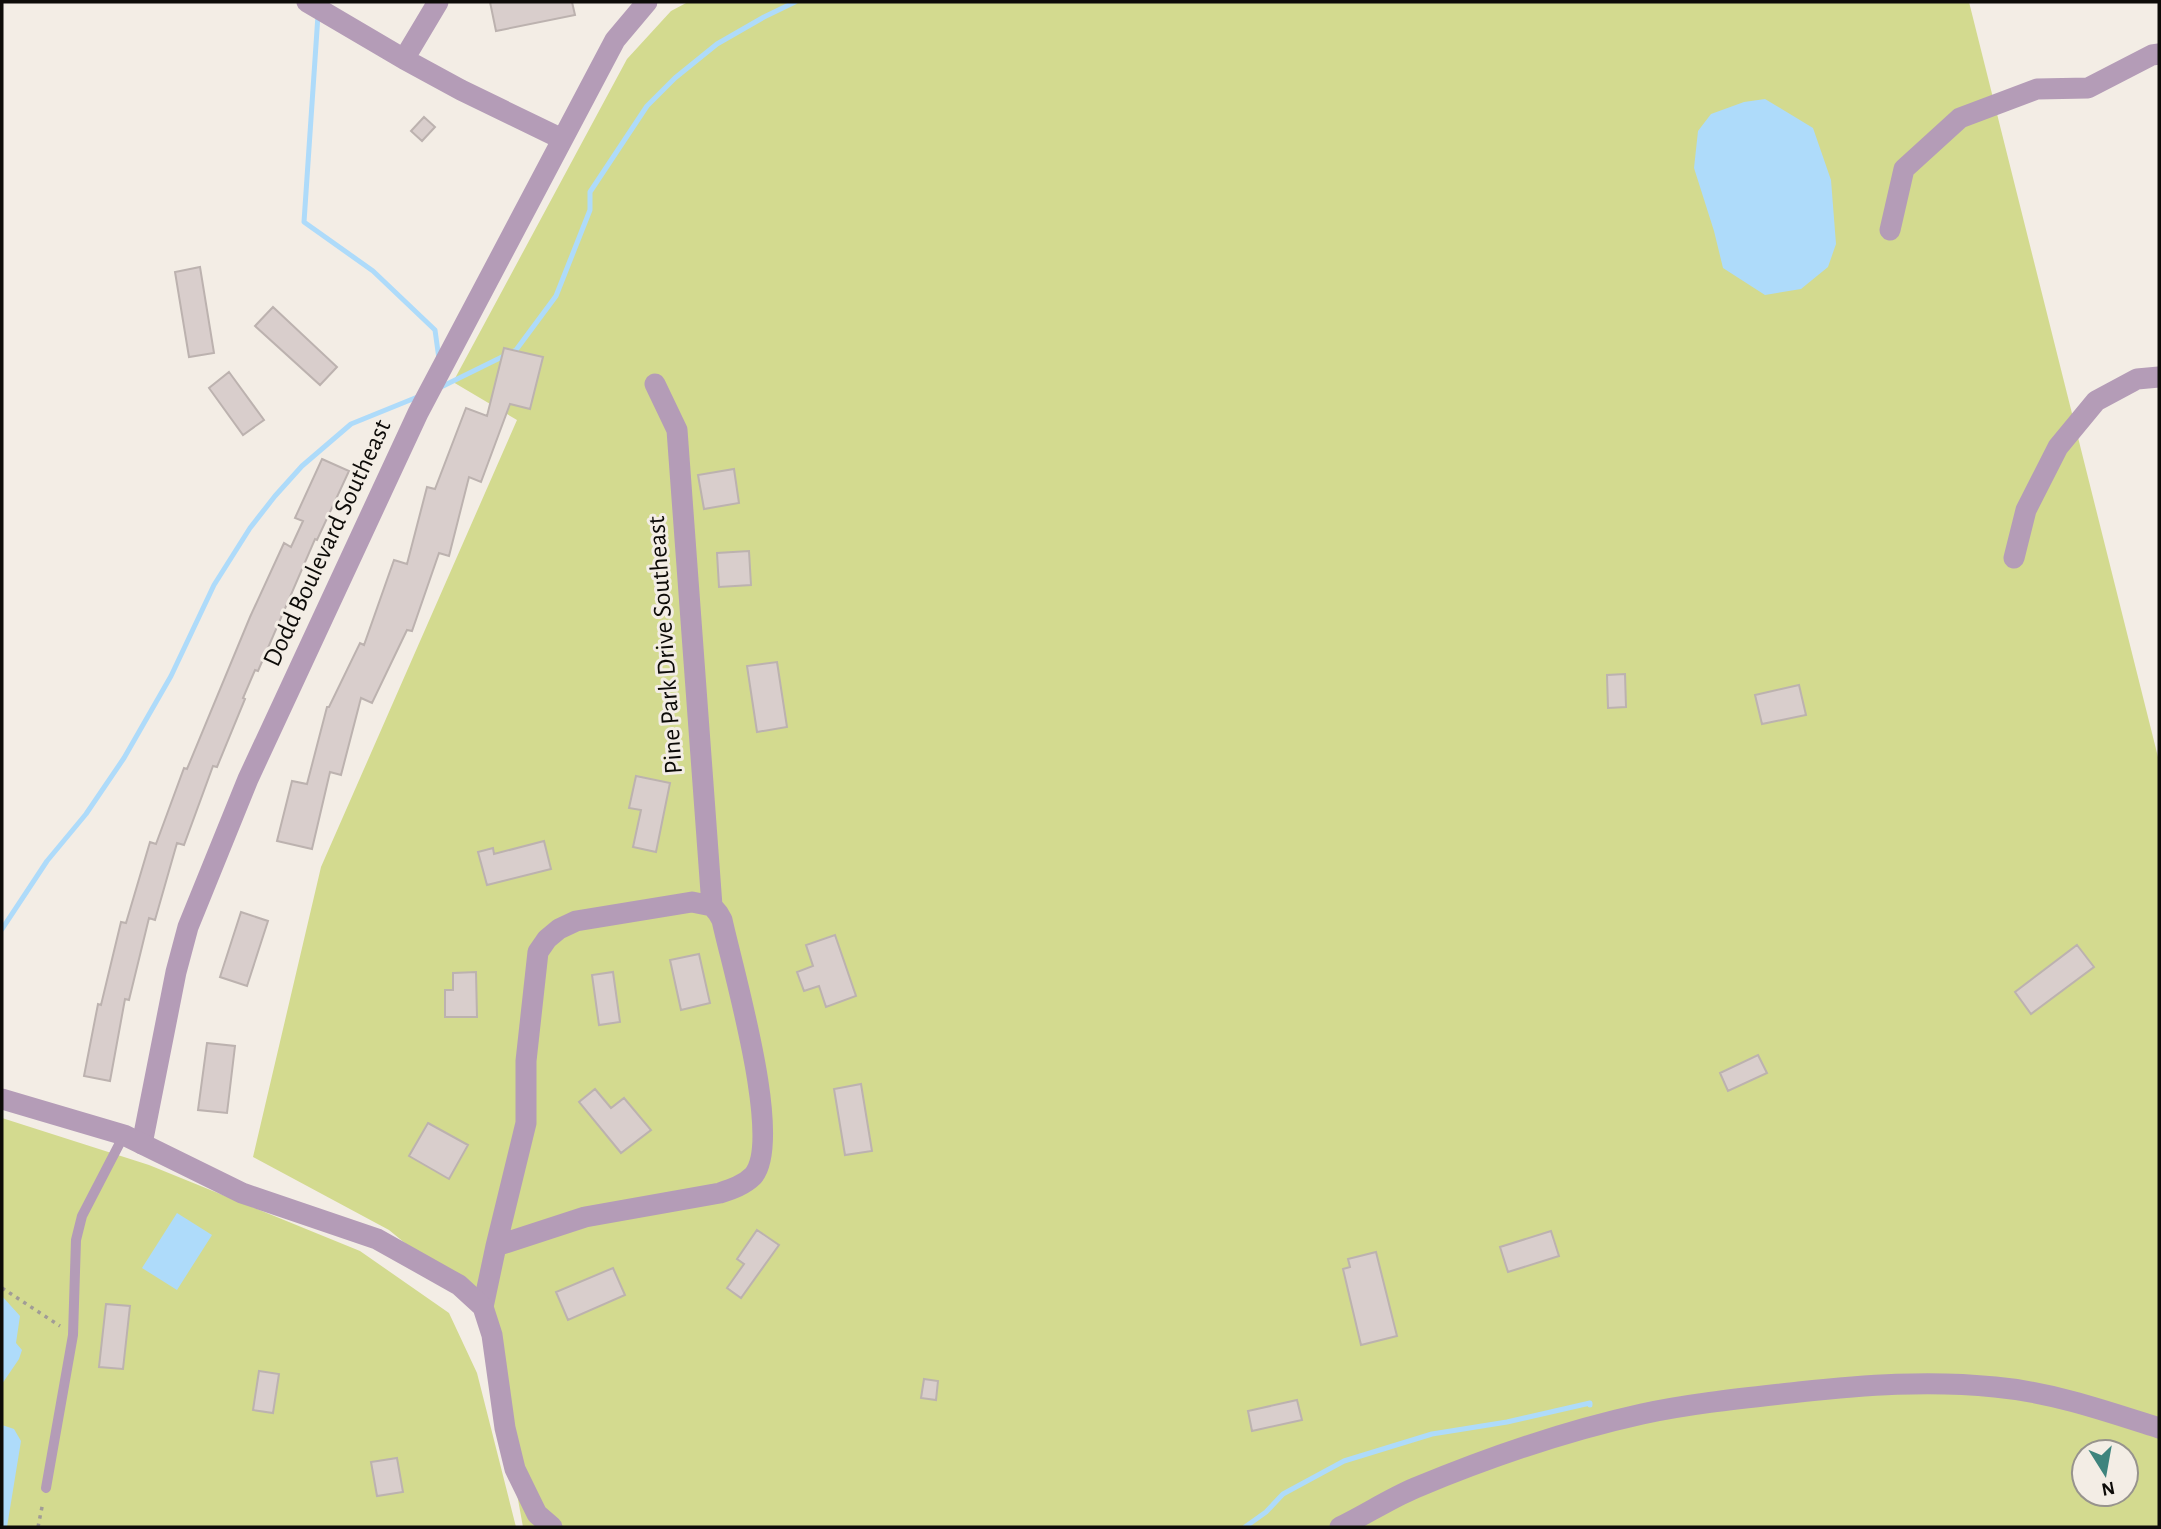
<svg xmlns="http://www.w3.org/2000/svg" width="2161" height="1529" font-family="'Alegreya Sans',sans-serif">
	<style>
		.green { fill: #d3da8f; fill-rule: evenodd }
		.water { fill: #aedbfa }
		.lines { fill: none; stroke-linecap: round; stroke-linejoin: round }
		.stream { stroke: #aedbfa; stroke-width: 5 }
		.building { fill: #d9cecc; stroke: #bcb2af; stroke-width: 2 }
		.path { stroke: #a19c96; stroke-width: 3.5; stroke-dasharray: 3.5 5; stroke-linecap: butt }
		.service { stroke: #b49cb7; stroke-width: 10 }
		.minor { stroke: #b49cb7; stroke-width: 21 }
		.tertiary { stroke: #b49cb7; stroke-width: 21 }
		.labels { text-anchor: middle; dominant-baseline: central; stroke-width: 6; stroke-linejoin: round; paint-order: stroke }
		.street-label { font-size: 26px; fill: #0d0b08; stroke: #f3ede5 }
	</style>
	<rect width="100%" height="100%" fill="#f3ede5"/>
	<path class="green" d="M688 2H1969L2159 761V1527H523L483 1307 389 1230 253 1157 321 867 517 420 453 382 627 59 671 11ZM2084 1452H2126V1494H2084Z
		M2 1118 149 1165 360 1251 449 1313 477 1373 516 1527H2Z"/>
	<path class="water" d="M1765 99 1813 128 1831 180 1836 244 1828 267 1801 289 1765 295 1723 268 1714 231 1694 168 1698 131 1711 114 1744 102Z
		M177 1213 212 1235 177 1290 142 1268Z
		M2 1296 20 1316 16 1343 22 1350 19 1359 2 1384Z
		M2 1425 14 1429 21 1441 7 1527H2Z"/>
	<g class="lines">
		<path class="stream" d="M318 15 304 222 373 271 435 330 439 359
			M439 388 516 350 556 296 590 210V192L647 106 675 78 717 44 764 17 795 2
			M2 929 47 861 86 814 124 758 171 676 214 585 250 528 275 496 302 466 351 424 420 396
			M1245 1527 1266 1512 1283 1494 1344 1461 1432 1434 1507 1422 1590 1403V1405"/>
	</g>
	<path class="building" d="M490 2H572L575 15 496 31Z
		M424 117 435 127 422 141 411 131Z
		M200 267 214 353 189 357 175 272Z
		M273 307 337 367 320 385 255 326Z
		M504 348 543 357 530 409 510 404 481 482 469 477 449 556 439 553 412 631 407 630 372 703 361 698 341 775 330 772 312 849 277 841 292 781 307 784 327 707H329L360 643 364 645 394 560 407 564 427 487 435 489 466 408 487 416Z
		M229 372 264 420 243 435 209 388Z
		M322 459 349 471 317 540 315 539 258 671 255 670 243 698 245 699 217 767 213 766 184 845 177 843 155 920 149 918 129 1000 125 999 110 1081 84 1076 98 1004 101 1005 121 922 126 923 150 842 156 844 184 768 187 769 250 617 284 543 291 547 303 521 295 518Z
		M734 469 739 503 704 509 698 475Z
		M749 551 751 585 719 587 717 553Z
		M777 662 787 727 757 732 747 666Z
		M1625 674 1626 707 1608 708 1607 675Z
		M1799 685 1806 715 1762 724 1755 695Z
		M636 776 670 783 656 852 633 847 641 810 629 808Z
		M544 841 551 869 487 885 478 852 493 848 494 854Z
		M241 912 268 921 247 986 220 977Z
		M835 935 856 996 826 1007 819 986 804 991 797 972 813 966 806 945Z
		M2077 945 2094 967 2031 1014 2015 992Z
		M699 954 710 1003 681 1010 670 960Z
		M476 972 477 1017H445V990H453V973Z
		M613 972 620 1022 599 1025 592 975Z
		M207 1043 235 1046 227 1113 198 1110Z
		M1758 1055 1767 1073 1728 1091 1720 1073Z
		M861 1084 872 1151 845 1155 834 1089Z
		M595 1089 611 1108 624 1098 651 1130 621 1153 579 1102Z
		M428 1123 468 1145 449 1179 409 1156Z
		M757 1230 779 1245 741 1298 727 1288 744 1264 737 1259Z
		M1551 1231 1559 1256 1508 1272 1500 1247Z
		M1376 1252 1397 1336 1361 1345 1343 1269 1350 1267 1348 1259Z
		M613 1268 625 1295 568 1320 556 1292Z
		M106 1304 130 1306 123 1369 99 1367Z
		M259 1371 279 1374 273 1413 253 1410Z
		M924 1379 938 1381 936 1400 921 1398Z
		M1297 1400 1302 1420 1252 1431 1248 1411Z
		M397 1458 403 1492 377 1496 371 1462Z"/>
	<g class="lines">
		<path class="path" d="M2 1288 60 1326
			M38 1527 43 1502"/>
		<path class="service" d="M46 1488 73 1335 76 1240 82 1216 124 1135"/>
		<path class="minor" d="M307 2 404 59 461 90 562 139
			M404 59 438 2
			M1890 230 1904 169 1960 118 2037 89 2088 88 2152 55 2159 54
			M655 384 677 430 712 906
			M2014 558 2026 510 2058 447 2096 401 2137 379 2159 377
			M142 1144 176 972 188 927 248 779 418 413 615 40 647 2
			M483 1307 496 1246 526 1123V1061L538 952 547 939 559 929 576 921 692 902 712 906 718 913 722 920C732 967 784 1141 753 1176 744 1185 732 1189 720 1193L585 1217 496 1246"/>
		<path class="tertiary" d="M2 1099 124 1135 242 1193 377 1239 459 1285 483 1307 492 1335 505 1428 515 1469 537 1514 552 1527
			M1340 1527C1365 1515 1389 1499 1415 1488 1487 1458 1565 1431 1642 1414 1694 1403 1746 1398 1799 1392 1864 1385 1929 1380 1995 1387 2051 1392 2106 1411 2159 1428"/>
	</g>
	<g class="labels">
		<g class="street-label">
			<text transform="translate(327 543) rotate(-65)">Dodd Boulevard Southeast</text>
			<text transform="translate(665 645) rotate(-94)">Pine Park Drive Southeast</text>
		</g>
	</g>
	<rect width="2161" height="1529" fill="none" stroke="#0d0b08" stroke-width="7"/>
	<g transform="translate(2105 1473) rotate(169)"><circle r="33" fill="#f3ede5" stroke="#97938d" stroke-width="2"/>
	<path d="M0-5L12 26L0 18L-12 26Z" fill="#3e847d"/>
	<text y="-10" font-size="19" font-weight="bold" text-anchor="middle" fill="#0d0b08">N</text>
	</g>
</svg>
